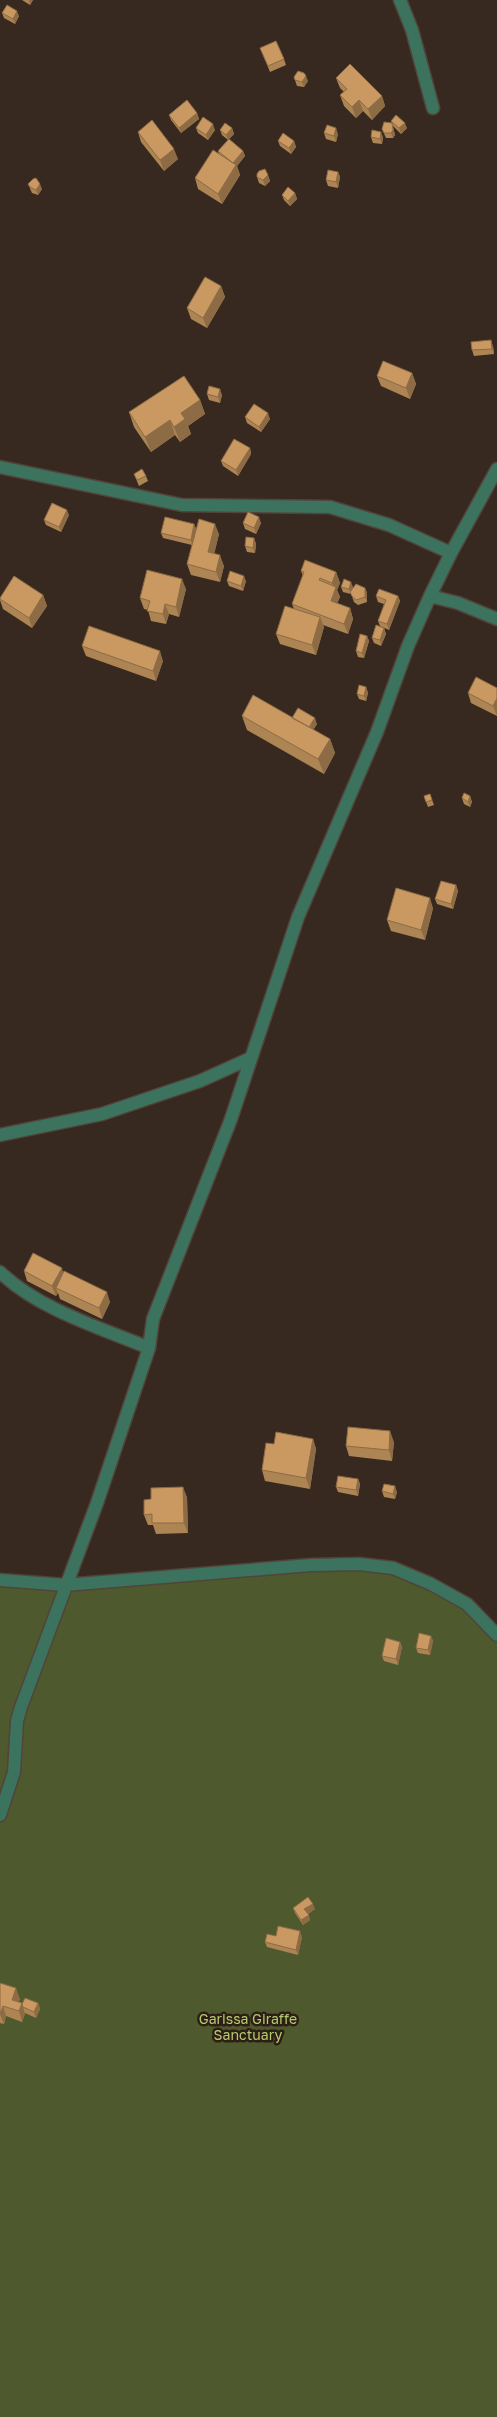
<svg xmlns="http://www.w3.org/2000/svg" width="497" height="2417" font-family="'Golos Text',sans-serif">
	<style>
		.park { fill: #4e592d }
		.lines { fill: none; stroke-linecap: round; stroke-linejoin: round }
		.street-casing { stroke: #52443b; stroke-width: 15 }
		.street { stroke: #3b735f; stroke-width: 12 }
		.wall { fill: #ad8453 }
		.shaded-wall { fill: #8d6b44 }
		.building { fill: #c99961; stroke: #8d6b44 }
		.labels { text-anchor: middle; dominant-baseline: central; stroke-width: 5; stroke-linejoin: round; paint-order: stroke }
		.park-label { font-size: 14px; fill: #b3cb6d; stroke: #2d1f16 }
	</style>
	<rect width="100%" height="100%" fill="#37291f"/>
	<path class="park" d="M359 1564 431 1584 497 1635V2417H0V1581L65 1585Z"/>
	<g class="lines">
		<g class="street-casing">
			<path id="street" d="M400 0 412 30 433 108
				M0 467 182 505 330 507 389 525 451 553
				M430 596 458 603 497 619
				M0 1135 102 1114 200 1081 251 1058
				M0 1272C38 1309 101 1328 149 1348
				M0 1580 65 1585 311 1565 359 1564 393 1568 431 1584 467 1604 497 1635
				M0 1815 14 1772 17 1721 21 1707 97 1503 149 1348 153 1319 231 1119 298 917 377 732 408 646 430 596 451 553 497 469"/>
		</g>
		<use href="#street" class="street"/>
	</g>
	<path class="wall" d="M22 0H33L30 5Z
		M2 13 19 16 15 24 4 18Z
		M260 48 284 59 286 65 270 72Z
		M294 77 308 81 304 87 297 86Z
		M336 78 382 96 385 106 372 120 363 111 356 118 344 106 340 95 344 92 340 88Z
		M197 113 199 119 181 133 171 120 169 115Z
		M391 121 407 128 401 134 393 126Z
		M392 123 395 135 393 138H386L382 129Z
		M196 128 215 130 208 140 198 133Z
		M232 128 234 134 229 139 243 151 245 156 237 166 240 175 222 204 198 189 195 178 219 154 218 151 228 140 222 135 220 130Z
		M138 132 178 159 164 171 141 142Z
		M324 133 338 134 336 142 326 139Z
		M371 137H383L382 144 373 143Z
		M278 141H294L296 147 291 154 280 146Z
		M338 172 340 177 338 188 328 186 326 180Z
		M268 175 270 181 265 186 259 183 257 177Z
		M28 184 42 189 38 195 32 193Z
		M295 193 297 199 290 206 284 200 282 195Z
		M221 286 225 297 207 328 191 319 187 308Z
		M493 346 494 354 474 356 472 350Z
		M412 373 416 384 410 399 381 386 377 376Z
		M207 394 222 395 220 403 209 400Z
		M200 400 205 414 188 426 191 434 180 442 175 435 151 452 134 427 129 412Z
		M245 417 270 419 261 432 247 423Z
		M250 448 251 454 238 476 223 466 221 461Z
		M134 474 146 476 148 481 139 486Z
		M69 515 61 532 46 525 44 520Z
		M243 523H261L256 534 245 529Z
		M194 524 196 529 219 534 214 554 224 566 220 582 191 575 187 564 192 545 163 538 161 533Z
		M254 538 256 544 255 553 247 552 245 546Z
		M301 571 336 572 340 583 337 590 340 597 337 603 350 608 353 619 348 634 323 625 324 627 316 655 280 644 276 634 294 609 292 604 303 576Z
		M227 581H246L243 591 229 586Z
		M341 587H353L352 590 365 588 367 593V602L358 605 354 602 351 594 343 592Z
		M186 589 179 617 169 614 166 624 151 621 148 610 144 609 140 598Z
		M43 595 47 606 32 628 3 609 0 600V598Z
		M376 596H398L400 601 389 630 380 626 378 621 384 604 378 602Z
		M384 628 386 634 381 646 374 643 372 638Z
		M367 636 369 641 364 658 358 657 356 651Z
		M82 646 163 661 156 681 86 656Z
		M366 687 368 693 366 701 359 699 357 694Z
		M497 688V716L471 703 468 693Z
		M242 716 292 718 317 724 313 730 330 739 335 753 324 774 247 730Z
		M430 794 434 805 428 807 424 796Z
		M470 796 472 802 470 807 464 804 462 798Z
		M456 885 458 891 453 909 437 904 435 899Z
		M433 908 425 940 391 931 387 920Z
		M24 1271 63 1273 110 1302 102 1319 60 1299 58 1293 56 1296 27 1281Z
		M313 1439 316 1449 310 1489 265 1481 262 1470 274 1444Z
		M394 1442 392 1461 349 1456 346 1446Z
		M358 1479 360 1484 358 1496 338 1492 336 1487Z
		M382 1491 397 1492 395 1499 384 1497Z
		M187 1497 188 1533 156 1534 153 1525H148L144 1515Z
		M431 1636 433 1641 430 1655 418 1653 416 1648Z
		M400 1642 402 1647 398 1665 384 1661 382 1656Z
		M293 1908 315 1909 308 1914 310 1920 303 1925 295 1913Z
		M276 1936 302 1937 298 1955 267 1947 265 1942Z
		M0 1983 20 1999 18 2002 22 2004 38 2003 40 2009 36 2018 25 2013 22 2022 6 2016 4 2024 0 2023Z"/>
	<path class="shaded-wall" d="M29 0H33L30 5Z
		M17 11 19 16 15 24 13 19Z
		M306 76 308 81 304 87 302 82Z
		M382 96 385 106 372 120 368 109Z
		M359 100 363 111 356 118 352 107Z
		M197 113 199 119 181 133 179 128Z
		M392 123 395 135 393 138 391 133Z
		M405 123 407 128 401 134 399 128Z
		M213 124 215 130 208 140 206 135Z
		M232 128 234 134 228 140 226 135Z
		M336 128 338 134 336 142 334 136Z
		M381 132 383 137 382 144 380 139Z
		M294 141 296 147 291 154 289 148Z
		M174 149 178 159 164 171 160 160Z
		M243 151 245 156 237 166 240 175 222 204 218 194 232 163Z
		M338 172 340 177 338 188 336 182Z
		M268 175 270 181 265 186 263 180Z
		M40 184 42 189 38 195 36 190Z
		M295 193 297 199 290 206 288 201Z
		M221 286 225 297 207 328 203 318Z
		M491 340 493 346 494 354 492 349Z
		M412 373 416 384 410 399 406 388Z
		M220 389 222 395 220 403 218 397Z
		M200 400 205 414 188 426 191 434 180 442 174 427 181 413Z
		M268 413 270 419 261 432 259 427Z
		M170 420 175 435 151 452 145 437Z
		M250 448 251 454 238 476 236 470Z
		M67 510 69 515 61 532 59 527Z
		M259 517 261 523 256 534 254 528Z
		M194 524 196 529 192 545 191 540Z
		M215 524 219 534 212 563 208 552Z
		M254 538 256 544 255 553 253 548Z
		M220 555 224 566 220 582 216 572Z
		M336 572 340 583 337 590 340 597 334 611 331 601 335 590 332 583Z
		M244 576 246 581 243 591 241 586Z
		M182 579 186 589 179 617 176 607Z
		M351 582 353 587 351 594 349 589Z
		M365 588 367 593V602L365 597Z
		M43 595 47 606 32 628 29 618Z
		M398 596 400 601 389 630 387 624Z
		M165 604 169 614 166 624 163 614Z
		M350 608 353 619 348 634 344 624Z
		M320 617 324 627 316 655 312 645Z
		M384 628 386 634 381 646 380 640Z
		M367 636 369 641 364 658 362 653Z
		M160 651 163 661 156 681 153 671Z
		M366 687 368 693 366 701 364 696Z
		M497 698V716L493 706Z
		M315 718 317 724 310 735 308 730Z
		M330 739 335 753 324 774 318 759Z
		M470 796 472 802 470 807 468 802Z
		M456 885 458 891 453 909 451 904Z
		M430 898 433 908 425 940 421 930Z
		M62 1268 65 1279 56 1288 58 1293 56 1296 52 1286Z
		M107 1292 110 1302 102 1319 99 1308Z
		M390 1431 394 1442 392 1461 389 1450Z
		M313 1439 316 1449 310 1489 306 1478Z
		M358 1479 360 1484 358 1496 356 1490Z
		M395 1486 397 1492 395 1499 393 1494Z
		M183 1487 187 1497 188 1533 184 1523Z
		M431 1636 433 1641 430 1655 428 1650Z
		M400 1642 402 1647 398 1665 396 1659Z
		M313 1904 315 1909 306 1915 304 1909Z
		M309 1915 310 1920 303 1925 301 1920Z
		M300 1931 302 1937 298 1955 296 1950Z
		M16 1988 20 1999 16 2010 12 2000Z
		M22 2003 25 2014 22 2022 19 2011Z
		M38 2003 40 2009 36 2018 34 2012Z
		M3 2006 6 2016 4 2024 0 2014Z"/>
	<path class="building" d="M7 5 17 11 13 19 2 13Z
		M276 41 284 59 268 66 260 48Z
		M350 64 382 96 368 109 359 100 352 107 340 95 347 89 336 78Z
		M298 71 304 73 306 76 302 82 295 80 294 77Z
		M187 100 197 113 179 128 169 115Z
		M396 115 405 123 399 128 391 121Z
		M203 117 213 124 206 135 196 128Z
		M152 120 174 149 160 160 138 132Z
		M384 122 392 123 393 130 391 133H384L382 129Z
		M225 123 232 128 226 135 220 130Z
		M327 125 336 128 334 136 324 133Z
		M372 130 381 132 380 139 371 137Z
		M283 133 294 141 289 148 278 141Z
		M229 139 243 151 233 163 218 151Z
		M213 150 236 165 218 194 195 178Z
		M265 169 268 175 263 180 257 177V174L259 171Z
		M328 170 338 172 336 182 326 180Z
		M36 178 40 184 36 190 30 187 28 184 33 179Z
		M288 187 295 193 288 201 282 195Z
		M205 277 221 286 203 318 187 308Z
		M491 340 492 349 472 350 471 342Z
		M383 361 412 373 406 388 377 376Z
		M184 376 200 400 181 413 185 419 174 427 170 420 145 437 129 412Z
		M209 386 220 389 218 397 207 394Z
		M254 404 268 413 259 427 245 417Z
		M234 439 250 448 236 470 221 461Z
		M142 469 146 476 137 480 134 474Z
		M52 503 67 510 59 527 44 520Z
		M248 512 259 517 254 528 243 523Z
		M165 517 194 524 191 540 161 533Z
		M199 519 215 524 208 552 220 555 216 572 187 564Z
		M246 537 254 538 253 548 245 546Z
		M305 560 336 572 332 583 320 578 319 580 336 587 331 601 350 608 344 624 292 604 304 572 301 571Z
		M147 570 182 579 176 607 165 604 163 614 147 611 150 601 140 598Z
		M230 571 244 576 241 586 227 581Z
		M14 576 43 595 29 618 0 599V598Z
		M344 579 351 582 349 589 341 587Z
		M356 584 365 588V597L356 600 352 596 350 592Z
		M379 589 398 596 387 624 378 621 386 600 376 596Z
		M285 606 320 617 312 645 276 634Z
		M376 625 384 628 380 640 372 638Z
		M89 626 160 651 153 671 82 646Z
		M360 634 367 636 362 653 356 651Z
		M476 677 497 688V698L493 706 468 693Z
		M359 685 366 687 364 696 357 694Z
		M253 695 330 739 318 759 242 716Z
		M298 708 315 718 309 727 292 718Z
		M464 793 470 796 468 802 462 798Z
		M430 794 432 800 426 802 424 796Z
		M441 881 456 885 451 904 435 899Z
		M396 888 430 898 421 930 387 920Z
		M33 1253 62 1268 52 1286 24 1271Z
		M64 1271 107 1292 99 1308 56 1288Z
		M348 1427 390 1431 389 1450 346 1446Z
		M276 1432 313 1439 306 1478 262 1470 266 1443 274 1444Z
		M338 1476 358 1479 356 1490 336 1487Z
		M384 1484 395 1486 393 1494 382 1491Z
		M183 1487 184 1523H152V1514L144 1515V1500L151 1499V1488Z
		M419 1633 431 1636 428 1650 416 1648Z
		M386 1638 400 1642 396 1659 382 1656Z
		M308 1897 313 1904 304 1909 309 1915 301 1920 293 1908Z
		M278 1926 300 1931 296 1950 265 1942 267 1934 276 1936Z
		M0 1983 16 1988 12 2000 22 2003 19 2011 3 2006 0 2014Z
		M25 1998 38 2003 34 2012 23 2007 22 2004Z"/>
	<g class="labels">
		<g class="park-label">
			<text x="248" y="2018">Garissa Giraffe<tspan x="248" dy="16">Sanctuary</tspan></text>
		</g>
	</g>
</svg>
